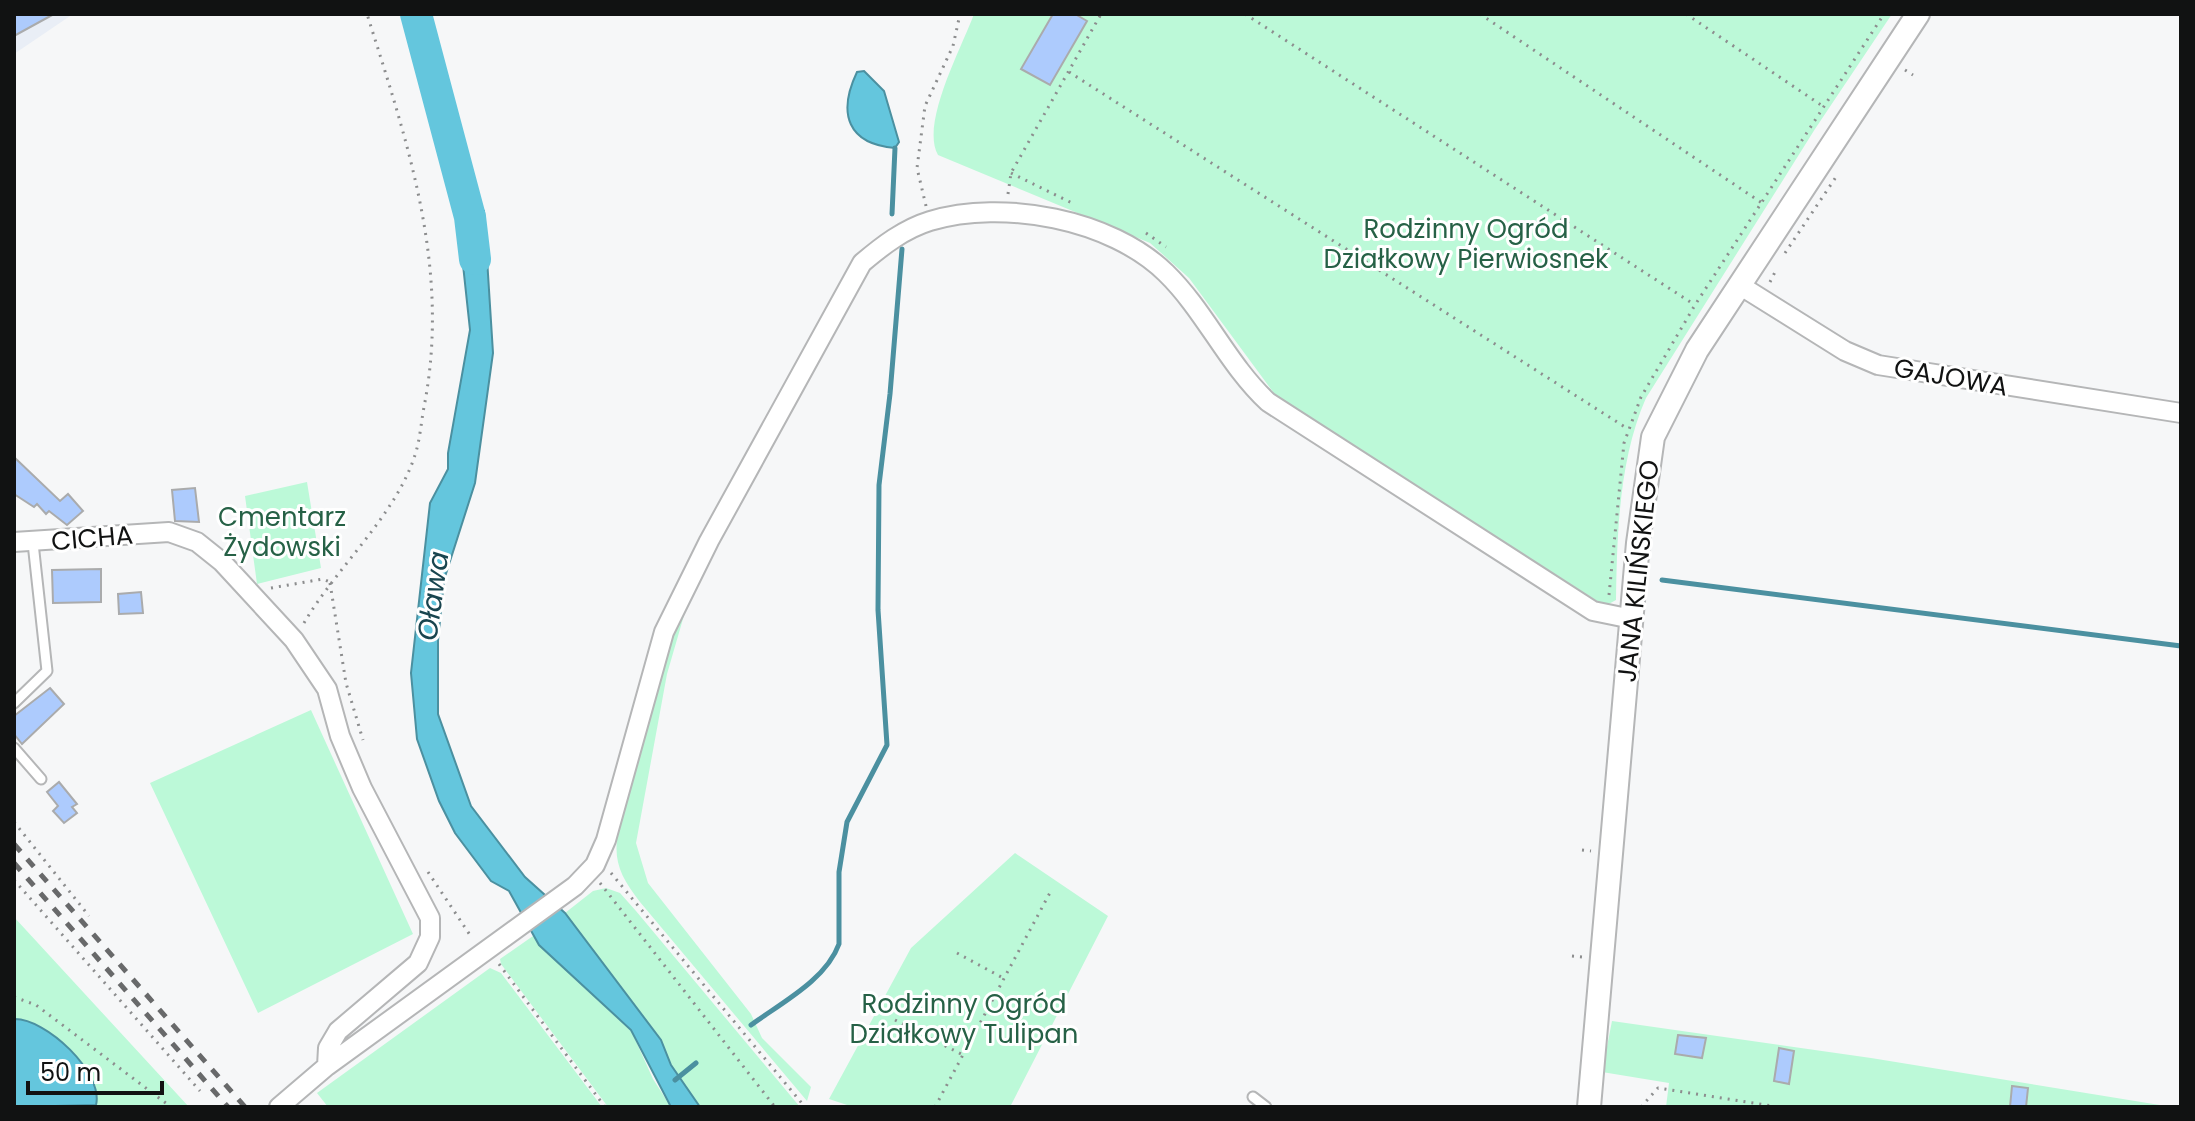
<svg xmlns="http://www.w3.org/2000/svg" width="2195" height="1121" font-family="Poppins,sans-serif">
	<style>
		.built { fill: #e9eef6 }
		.green { fill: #bcf9d8 }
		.water { fill: #64c6dd; stroke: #4b90a0; stroke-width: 2 }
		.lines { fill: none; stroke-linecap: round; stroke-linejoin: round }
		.stream { stroke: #4b90a0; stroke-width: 5 }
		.river { stroke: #64c6dd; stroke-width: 32 }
		.building { fill: #adcbfd; stroke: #aaabac; stroke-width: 2 }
		.service-casing { stroke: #b5b6b7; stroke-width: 13 }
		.minor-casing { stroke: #b5b6b7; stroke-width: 22 }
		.tertiary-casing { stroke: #b5b6b7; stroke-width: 26 }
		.path { stroke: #8c8d8e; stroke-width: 3; stroke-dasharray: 2 6; stroke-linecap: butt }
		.service { stroke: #fff; stroke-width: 9 }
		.minor { stroke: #fff; stroke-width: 18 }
		.tertiary { stroke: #fff; stroke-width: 22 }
		.rail { stroke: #68696a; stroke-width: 5; stroke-dasharray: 10 10; stroke-linecap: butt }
		.labels { text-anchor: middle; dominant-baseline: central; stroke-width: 6; stroke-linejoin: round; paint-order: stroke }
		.park-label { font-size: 26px; fill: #266146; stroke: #fff }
		.street-label { font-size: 26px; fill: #111212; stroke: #fff }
		.water-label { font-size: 28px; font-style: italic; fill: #19454f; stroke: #fff }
	</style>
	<rect width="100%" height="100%" fill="#f6f7f8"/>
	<path class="built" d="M14 14H73L14 54Z"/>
	<path class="green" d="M974 14H1892L1815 129 1646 398C1619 459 1617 534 1616 600L1605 606 1276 396 1189 278 1150 243 938 155C920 124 962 47 974 14Z
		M307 482 321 568 257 584 245 496Z
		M687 605 667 674 636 843 648 883 751 1014 762 1038 811 1087 807 1101 640 902C620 876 612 860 619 828L671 635Z
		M311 710 413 934 258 1013 150 783Z
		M1015 853 1108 916 1010 1107H853L829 1099 911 948Z
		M606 888 620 893 636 911 800 1107H700L671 1065 661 1040 565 913 593 891Z
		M14 917 189 1107H14Z
		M533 936 631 1030 653 1079 671 1107H608L501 964 500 959Z
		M490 968 501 973 602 1107H328L317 1093Z
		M1612 1021 1871 1058 2172 1107H1666L1669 1083 1602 1072Z"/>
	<path class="water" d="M864 71 884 91 899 142 895 148C848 144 837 114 857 72Z
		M484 211 493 353 475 483 444 580 438 641V714L471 806 525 877 565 913 661 1040 671 1065 700 1107H671L631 1030 539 945 509 891 491 881 455 833 439 801 417 739 411 673 430 503 448 469V453L470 330 458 218Z
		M14 1019C46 1018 104 1073 96 1105L14 1107Z"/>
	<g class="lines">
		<path class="stream" d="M892 214 895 148
			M1662 580 2181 646
			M751 1025C781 1003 826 980 839 944V872L847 822 887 745 878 610 879 485 890 394 902 249
			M675 1080 696 1063"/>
		<path class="river" d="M416 14 470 217 475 259"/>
	</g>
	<path class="building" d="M14 14H54L14 36Z
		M1053 14H1075L1087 21 1050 85 1021 69Z
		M14 457 60 501 68 494 83 511 67 525 49 511 46 514 37 504 34 507 14 494Z
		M195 488 199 522 175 521 172 490Z
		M101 569V602L53 603 52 570Z
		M141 592 143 613 119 614 118 594Z
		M50 688 64 704 22 744 14 734V716Z
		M59 782 77 804 72 807 77 813 64 823 53 811 58 806 47 792Z
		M1678 1035 1706 1038 1702 1058 1675 1054Z
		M1779 1048 1794 1051 1789 1084 1774 1081Z
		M2012 1086 2028 1088 2026 1107H2010Z"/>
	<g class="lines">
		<g class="service-casing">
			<path id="service" d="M14 703 47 671 33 543
				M14 748 41 779
				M1253 1097 1266 1107"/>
		</g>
		<g class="minor-casing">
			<path id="minor" d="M1741 286 1845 351 1878 365 2181 413
				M14 542 169 532 197 542 222 562 294 640 327 689 340 736 362 788 430 918V937L418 963 338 1031 328 1048 327 1066
				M279 1107 327 1066 575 886 595 865 606 840 664 632 709 541 862 263C882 246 904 229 930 221 1003 199 1111 219 1166 273 1205 311 1228 365 1268 402L1593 611 1632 619"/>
		</g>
		<g class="tertiary-casing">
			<path id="tertiary" d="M1589 1107 1638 543 1653 437 1697 350 1918 14"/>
		</g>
		<path class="path" d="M1245 14 1695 305
			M1480 14 1762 203
			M1686 14 1824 107
			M1905 70 1913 75
			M1069 72 1628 429
			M1011 173 1072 203
			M1008 194 1011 173 1101 14
			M926 206 917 168 925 106 953 46 960 14
			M1146 233 1166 247
			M1785 253 1836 177
			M1770 282 1777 268
			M330 583 346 683 363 740
			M271 588 323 579 330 582
			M1609 595 1624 443 1641 397 1695 305 1884 14
			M304 623C336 568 396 515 415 455 420 440 421 423 424 407 451 269 408 144 367 14
			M14 822 89 916
			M1582 850 1591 851
			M428 872 472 938
			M611 873 805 1107
			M14 880 200 1091
			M600 883 775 1107
			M957 953 1003 978
			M1572 956 1582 957
			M499 964 605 1107
			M14 997 36 1005 171 1107
			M895 1020 963 1055
			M935 1107 1052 889
			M1641 1107 1658 1088 1778 1107"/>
		<use href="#service" class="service"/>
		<use href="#minor" class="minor"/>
		<use href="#tertiary" class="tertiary"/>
		<path class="rail" d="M14 844 245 1107
			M14 863 228 1107"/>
	</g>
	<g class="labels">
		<g class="park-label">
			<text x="1466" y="229">Rodzinny Ogród<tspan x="1466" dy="30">Działkowy Pierwiosnek</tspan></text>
			<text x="282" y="517">Cmentarz<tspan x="282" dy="30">Żydowski</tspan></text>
			<text x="964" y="1004">Rodzinny Ogród<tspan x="964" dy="30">Działkowy Tulipan</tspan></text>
		</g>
		<g class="street-label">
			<text transform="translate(1951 377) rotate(10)">GAJOWA</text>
			<text transform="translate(92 538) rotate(-5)">CICHA</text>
			<text transform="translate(1638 571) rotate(-84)">JANA KILIŃSKIEGO</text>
		</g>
		<g class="water-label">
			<text transform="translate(433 596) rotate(-82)">Oława</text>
		</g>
	</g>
	<rect width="2195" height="1121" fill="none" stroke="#111212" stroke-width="32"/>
	<path d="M28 1081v12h134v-12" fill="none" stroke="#111212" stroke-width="4"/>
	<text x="40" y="1081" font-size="24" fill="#111212" stroke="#ffffff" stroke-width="6" paint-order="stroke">50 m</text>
</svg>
